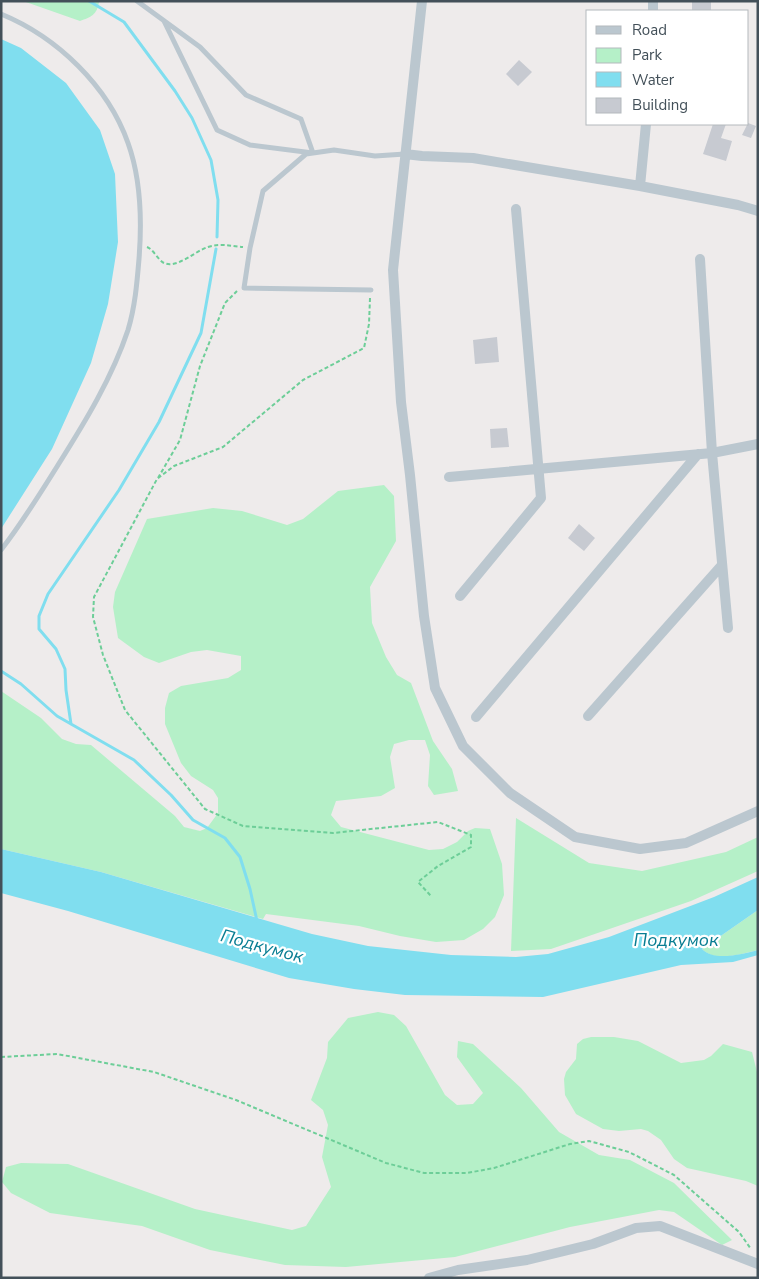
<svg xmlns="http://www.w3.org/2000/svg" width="759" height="1279" font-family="'Nunito Sans',sans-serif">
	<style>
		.green { fill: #b5f0c8 }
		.water { fill: #80deef }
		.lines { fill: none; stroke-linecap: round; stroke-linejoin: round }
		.stream { stroke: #80deef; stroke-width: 3 }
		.building { fill: #c7cad1 }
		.path { stroke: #6dce98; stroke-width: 2; stroke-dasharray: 4 2.5; stroke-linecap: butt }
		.lane { stroke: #bbc7cf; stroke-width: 5 }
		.street { stroke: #bbc7cf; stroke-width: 10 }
		.labels { text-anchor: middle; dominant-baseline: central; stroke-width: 4.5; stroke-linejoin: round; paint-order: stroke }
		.water-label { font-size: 18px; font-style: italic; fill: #087d92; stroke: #fff }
	</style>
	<rect width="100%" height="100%" fill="#eeebeb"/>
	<path class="green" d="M23 1H99V2C97 15 91 17 80 21Z
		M384 485 394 496 396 541 370 587 372 623 386 657 397 675 411 683 433 741 452 769 458 791 434 795 428 786 430 755 425 740H409L394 744 390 757 395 788 381 796 336 801 331 815 341 827 429 850 443 849 457 842 468 831 475 828 490 829 502 864 504 895 495 917 483 929 464 940 436 942 400 936 359 926 266 914 263 919 101 872 1 849V691L41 718 62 739 76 744 91 745 175 816 184 827 200 831 207 828 218 813V798L213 790 191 776 181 763 165 724V708L169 693 181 686 228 678 241 670V656L207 650 191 652 159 663 144 657 118 638 113 607 115 592 147 519 213 508 242 511 287 525 303 519 338 491Z
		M516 818 589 863 642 871 726 852 758 837V871L691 901 551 949 511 951Z
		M758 910V950C741 954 715 963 702 949Z
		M378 1012 394 1015 406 1026 445 1095 457 1105 473 1104 483 1093 457 1057 458 1041 473 1044 521 1088 559 1132 599 1155 630 1160 674 1183 732 1240 722 1245 674 1212 659 1210 570 1227 455 1257 346 1267 285 1265 210 1250 142 1226 50 1213 11 1193 2 1182 6 1167 21 1163 68 1164 195 1209 292 1230 306 1226 331 1187 322 1157 328 1125 323 1110 311 1100 327 1058 328 1042 348 1018Z
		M591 1037H614L638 1041 681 1063 704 1060 711 1056 723 1044 752 1052 758 1076V1186L746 1181 687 1168 674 1159 661 1140 648 1131 641 1129 619 1131 603 1129 576 1114 565 1095 564 1079 566 1072 576 1059 577 1044 583 1039Z"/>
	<path class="water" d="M1 39 21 48 66 83 100 130 115 174 118 242 108 304 91 363 52 449 1 529Z
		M1 849 101 872 312 934 368 946 451 955 516 957 548 954 609 937 714 897 758 877V910L702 949C714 962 742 954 758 950V955L733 962 681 965 543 997 405 995 354 989 289 978 68 911 1 893Z"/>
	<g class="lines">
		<path class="stream" d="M89 1 124 22 175 91 192 118 211 160 218 200 217 237
			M1 671 21 684 57 716 134 760 171 795 193 820 225 838 240 857 250 889 257 921
			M71 724 66 690 65 669 56 649 39 629V616L48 594 119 490 159 422 201 333 216 249"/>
	</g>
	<path class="building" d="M692 1H711V11L692 10Z
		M519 60 532 72 518 86 506 74Z
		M748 123 756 126 751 138 742 135Z
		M713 124H726L721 138 732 141 726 161 703 154Z
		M497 337 499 362 475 364 473 340Z
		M507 428 509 447 491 448 490 429Z
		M579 524 595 538 584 551 568 538Z"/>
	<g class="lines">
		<path class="path" d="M147 247C154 250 158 260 164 263 177 269 195 251 208 247 220 243 231 246 243 247
			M370 298 369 324 364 348 303 380 223 447 174 466 157 479 94 597 93 617 103 655 125 710 205 809 243 826 333 833 438 822 471 835V847L438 866 418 882 431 896
			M158 478 180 440 200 366 225 303 237 291
			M1 1057 57 1054 154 1072 236 1100 386 1163 424 1173H467L494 1168 570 1144 589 1141 629 1152 674 1175 739 1232 751 1249"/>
		<path class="lane" d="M137 1 200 47 246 95 301 119 313 153 250 145 217 130 164 21
			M1 14C57 37 108 86 128 143 141 179 142 221 139 259 137 283 135 307 128 330 112 378 85 422 58 465 40 494 22 523 1 550
			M371 290 244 288 250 248 263 191 306 154 334 150 375 156 405 154"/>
		<path class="street" d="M422 1 393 270 401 402 410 475 424 616 435 688 463 746 510 793 575 837 640 849 686 843 758 811
			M653 11V1
			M405 154 422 156 473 158 640 186 738 205 758 211
			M640 186 646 124
			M700 259 712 453 728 628
			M449 477 712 453 758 444
			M460 596 541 498 516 209
			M588 716 722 565
			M476 717 698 454
			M429 1278 458 1270 527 1260 593 1244 636 1228 660 1226 758 1264"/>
	</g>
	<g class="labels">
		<g class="water-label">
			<text x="676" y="940">Подкумок</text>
			<text transform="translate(262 946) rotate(15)">Подкумок</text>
		</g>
	</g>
	<rect width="759" height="1279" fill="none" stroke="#435059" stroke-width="5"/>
	<rect x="586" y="10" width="162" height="115" fill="#ffffff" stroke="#b4b9bd"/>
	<rect x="596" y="26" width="25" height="8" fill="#bbc7cf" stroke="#b4b9bd"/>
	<text x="632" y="35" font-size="15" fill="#435059">Road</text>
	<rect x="596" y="48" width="25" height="15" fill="#b5f0c8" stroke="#b4b9bd"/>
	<text x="632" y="60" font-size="15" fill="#435059">Park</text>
	<rect x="596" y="72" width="25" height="15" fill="#80deef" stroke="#b4b9bd"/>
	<text x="632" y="85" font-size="15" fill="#435059">Water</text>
	<rect x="596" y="98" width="25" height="15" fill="#c7cad1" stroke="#b4b9bd"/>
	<text x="632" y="110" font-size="15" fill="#435059">Building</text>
</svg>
